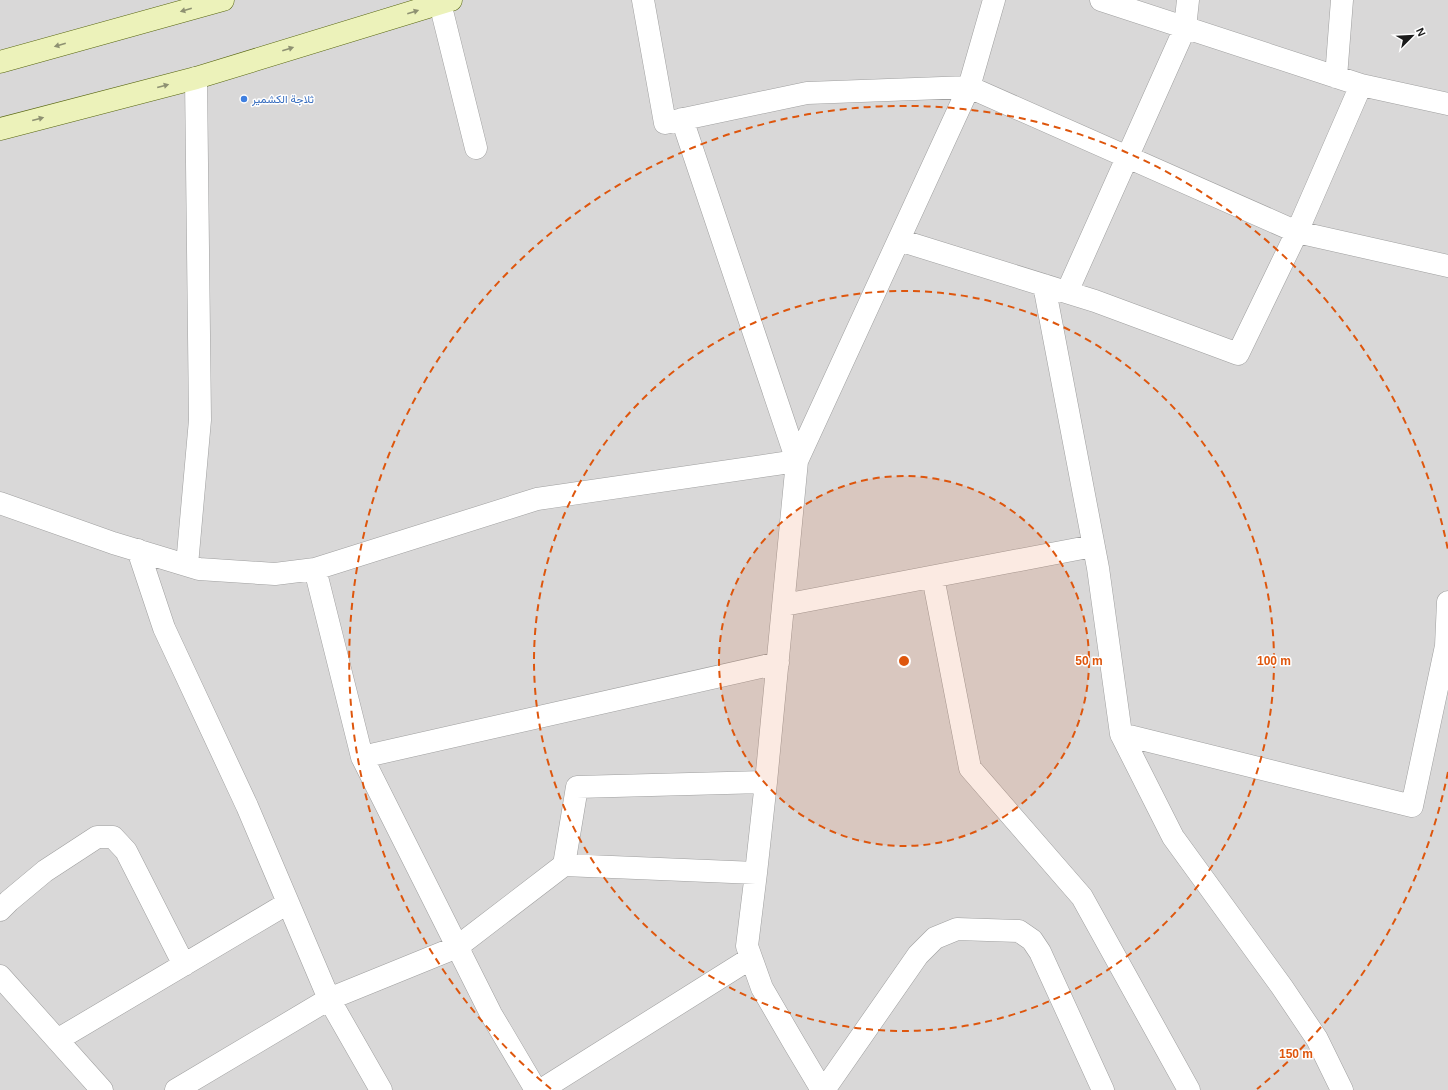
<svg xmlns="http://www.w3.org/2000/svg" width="1448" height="1090" font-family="Helvetica,Vazirmatn,sans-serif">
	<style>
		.residential { fill: #d9d8d8 }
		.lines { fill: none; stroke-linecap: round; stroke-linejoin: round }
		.street-casing { stroke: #9f9f9f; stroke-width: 23 }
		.secondary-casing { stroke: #576510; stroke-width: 23 }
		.street { stroke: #fff; stroke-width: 22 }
		.secondary { stroke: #ecf2ba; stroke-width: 22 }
		.oneway { fill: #8e9172 }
		.ring { fill: none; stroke: #de560d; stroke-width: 2; stroke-dasharray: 7 5 }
		.shop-dot { fill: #3f7fe0; stroke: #fff; stroke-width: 1.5 }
		.labels { text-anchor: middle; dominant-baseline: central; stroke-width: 3; stroke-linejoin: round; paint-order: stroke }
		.shop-label { font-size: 11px; fill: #366cbe; stroke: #fff; text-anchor: start }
		.centre { fill: #de560d; stroke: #fff; stroke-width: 2 }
		.ring-label { font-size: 12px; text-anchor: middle; font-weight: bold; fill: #de560d; stroke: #fff; stroke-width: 3; stroke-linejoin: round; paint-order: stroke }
	</style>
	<rect width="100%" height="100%" fill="#ece9e2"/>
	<path class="residential" d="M0 0H1448V1090H0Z"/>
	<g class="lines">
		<g class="street-casing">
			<path id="street" d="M643 0 665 123 807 93 969 87 1297 232 1448 266
				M1101 0 1361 85 1448 104
				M440 3 476 148
				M1336 77 1342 0
				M682 119 797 461
				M899 240 1095 301 1238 354 1297 232 1361 85
				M1044 285 1098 568 1121 734 1412 806 1446 646 1448 602
				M1067 292 1185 28 1188 0
				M0 503 113 543 199 569 275 574 315 569
				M138 550 164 628 247 806 329 999 381 1090
				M187 565 200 420 196 78
				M933 577 970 768 1082 897 1189 1090
				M784 605 1093 546
				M1121 734 1173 837 1282 987 1317 1039 1342 1090
				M362 757 778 663
				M564 865 577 787 766 782
				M0 910 9 901 45 871 97 837H113L126 851 184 965
				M0 976 102 1090
				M57 1040 288 903
				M176 1090 329 999 457 947 564 865 756 873
				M536 1090 491 1014 362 757 315 569 537 499 797 461
				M541 1090 751 958
				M822 1090 794 1043 762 988 747 946 756 873 766 782 797 461 969 87 994 0
				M824 1090 918 955 935 938 957 929 1019 931 1032 940 1040 952 1103 1090"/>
		</g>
		<g class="secondary-casing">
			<path id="secondary" d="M0 62 223 0
				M0 129 196 78 451 0"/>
		</g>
		<use href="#street" class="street"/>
		<use href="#secondary" class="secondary"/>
	</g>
	<defs><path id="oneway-solid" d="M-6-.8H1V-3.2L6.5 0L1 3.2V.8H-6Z"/></defs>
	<g class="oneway">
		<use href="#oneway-solid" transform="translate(186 10) rotate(164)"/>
		<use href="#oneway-solid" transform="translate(413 12) rotate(-17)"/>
		<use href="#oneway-solid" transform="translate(60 45) rotate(164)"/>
		<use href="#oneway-solid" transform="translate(288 49) rotate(-17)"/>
		<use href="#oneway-solid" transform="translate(163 86) rotate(-15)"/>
		<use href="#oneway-solid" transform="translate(38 119) rotate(-15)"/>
	</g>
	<circle cx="904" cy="661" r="185" fill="#de560d" fill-opacity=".12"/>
	<g class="ring">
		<circle cx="904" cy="661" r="185"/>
		<circle cx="904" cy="661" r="370"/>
		<path d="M1448 772A555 555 0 0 1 1257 1089M551 1089A555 555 0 1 1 1448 550"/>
	</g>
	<circle class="shop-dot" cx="244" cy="99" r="4"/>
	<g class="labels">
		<g class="shop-label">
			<text x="252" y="99">ثلاجة الكشمير</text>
		</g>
	</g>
	<circle cx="904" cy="661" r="6" class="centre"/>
	<g class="ring-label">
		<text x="1089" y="665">50 m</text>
		<text x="1274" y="665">100 m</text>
		<text x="1296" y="1058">150 m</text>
	</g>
	<g transform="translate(1412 36) rotate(66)" stroke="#ffffff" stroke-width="3" paint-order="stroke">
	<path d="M0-3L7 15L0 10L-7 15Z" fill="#1b1b1b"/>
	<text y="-6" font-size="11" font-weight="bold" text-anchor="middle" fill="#1b1b1b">N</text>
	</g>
</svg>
